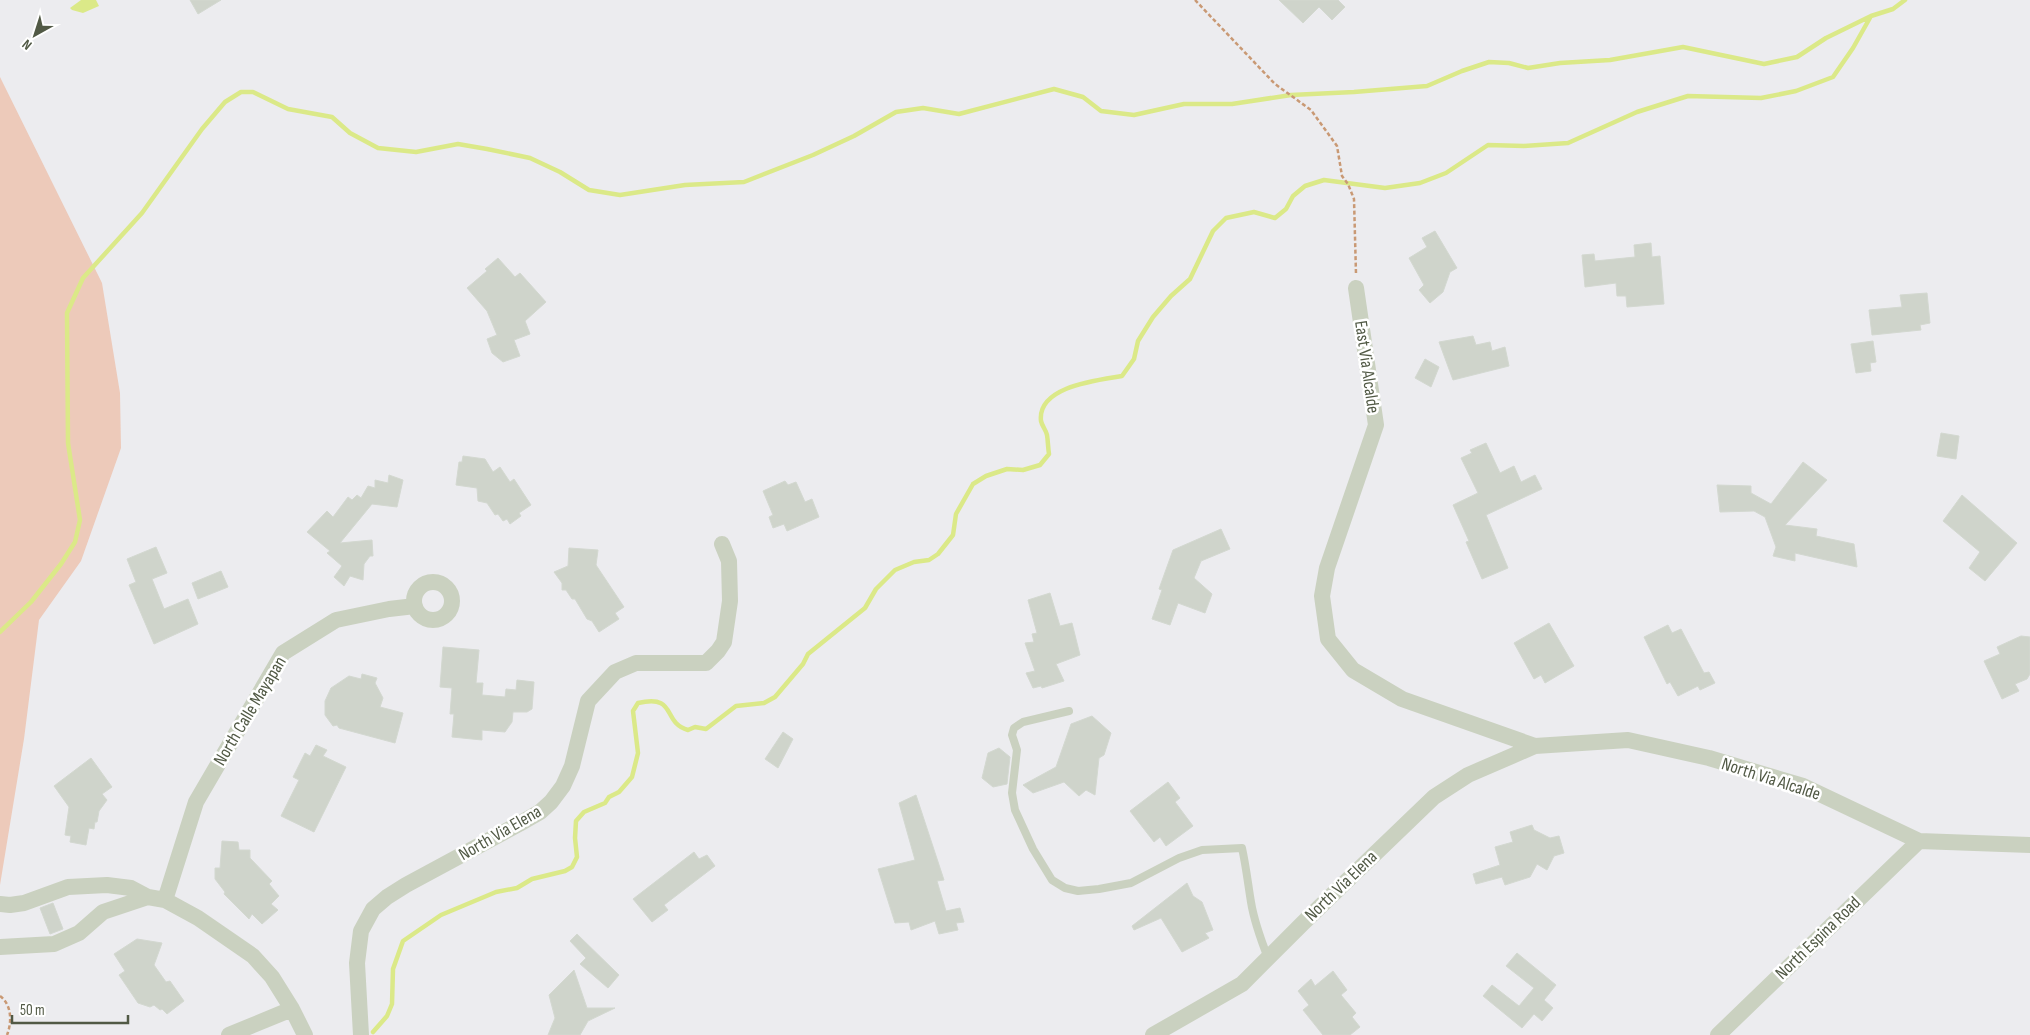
<svg xmlns="http://www.w3.org/2000/svg" width="2030" height="1035" font-family="'Sofia Sans Condensed',sans-serif">
	<style>
		.green { fill: #edcaba }
		.water { fill: #dbe988 }
		.lines { fill: none; stroke-linecap: round; stroke-linejoin: round }
		.stream { stroke: #dbe988; stroke-width: 4.5 }
		.building { fill: #cfd4cb; stroke: #d3d8d0 }
		.path { stroke: #c99974; stroke-width: 2.5; stroke-dasharray: 4 2.5; stroke-linecap: butt }
		.lane { stroke: #cad1c0; stroke-width: 8 }
		.street { stroke: #cad1c0; stroke-width: 16 }
		.labels { text-anchor: middle; dominant-baseline: central; stroke-width: 5; stroke-linejoin: round; paint-order: stroke }
		.street-label { font-size: 18px; fill: #515945; stroke: #fff }
	</style>
	<rect width="100%" height="100%" fill="#ececef"/>
	<path class="green" d="M0 77 102 283 120 393 121 448 81 561 39 620 24 739 0 885Z"/>
	<path class="water" d="M81 0H96L99 6 83 13 72 10 70 8Z"/>
	<g class="lines">
		<path class="stream" d="M0 632 31 602 61 564 75 542 80 520 68 443 67 313 83 278 142 213 202 129 225 102 241 92H253L288 109 332 117 350 133 378 148 416 152 458 144 487 149 530 158 560 172 589 190 620 195 685 185 744 182 813 155 854 136 896 112 923 108 959 114 1054 89 1083 97 1101 111 1134 115 1184 104H1232L1291 95 1354 92 1427 86 1462 71 1489 62 1509 63 1528 68 1560 63 1610 60 1683 47 1764 64 1797 57 1826 38 1871 16 1893 9 1905 0
			M373 1032 387 1016 392 1004 393 969 403 941 441 915 496 892 517 888 532 879 565 871 572 867 577 857 575 838 576 821 584 812 605 803 609 797 619 792 632 777 638 753 633 711 638 703C678 694 661 722 688 730L695 727 706 729 736 706 764 703 775 697 803 664 808 654 865 608 876 589 895 570 914 562 929 560 938 554 953 535 956 514 973 484 986 476 1007 469 1023 470 1040 465 1049 454C1048 448 1048 441 1047 435 1046 430 1042 426 1041 421 1037 386 1099 380 1122 376L1134 359 1138 341 1153 317 1171 296 1190 279 1213 231 1226 218 1254 212 1275 218 1286 209 1293 196 1305 186 1324 180 1385 188 1420 183 1446 173 1488 145 1524 146 1568 143 1637 112 1688 96 1761 98 1796 91 1833 77 1853 48 1871 16"/>
	</g>
	<path class="building" d="M190 0H221L198 14Z
		M1279 0H1338L1345 7 1332 20 1319 7 1303 23Z
		M1435 231 1457 268 1450 272 1443 292 1430 303 1419 290 1424 285 1409 258 1427 247 1422 238Z
		M1651 243 1652 257 1660 256 1664 304 1627 307 1626 296H1617L1616 283 1585 287 1582 255 1594 254 1595 261 1635 257 1634 245Z
		M498 258 515 277 520 273 546 302 525 321 530 334 514 340 520 356 503 362 492 353 487 339 497 335 487 311 467 288 487 271 485 269Z
		M1927 293 1930 323 1920 325 1921 330 1872 335 1869 310 1902 307 1900 295Z
		M1473 336 1476 345 1490 342 1492 351 1505 347 1509 366 1453 380 1439 342Z
		M1873 341 1876 362 1870 363 1871 371 1856 373 1851 344Z
		M1425 359 1439 367 1431 387 1415 378Z
		M1941 433 1959 436 1956 459 1937 456Z
		M1486 443 1500 473 1514 466 1521 482 1535 475 1542 489 1486 515 1508 568 1482 579 1466 542 1469 541 1453 505 1478 493 1461 458 1472 453 1470 450Z
		M463 456 485 459 493 472 500 467 510 482 514 479 531 505 519 513 521 516 510 524 507 519 503 521 498 514 495 515 487 503 478 501 477 488 456 485 459 462H462Z
		M1803 462 1827 480 1785 525 1817 529 1816 536 1854 544 1857 567 1795 553V561L1773 556 1776 547 1765 517 1754 511 1720 512 1717 485 1751 486V493L1771 504Z
		M389 475 403 480 397 507 372 504 340 543 372 540 373 556H370L364 564 363 580 350 576 344 586 334 577 342 566 327 553 330 551 307 532 327 511 333 517 348 497 352 500 357 495 361 498 368 486 375 488V480L388 483Z
		M785 481 788 485 796 482 805 502 812 499 819 517 787 531 784 524 773 528 769 517 773 515 763 491Z
		M1962 495 2017 543 1985 581 1969 568 1980 552 1943 521Z
		M1221 529 1230 549 1201 561 1194 578 1212 594 1205 613 1178 603 1170 625 1152 619 1162 590 1159 589 1173 550Z
		M156 547 167 573 152 579 164 609 188 599 198 624 154 644 129 585 136 582 127 559Z
		M569 548 598 550 596 565 624 607 615 613 619 619 599 632 592 621 587 619 575 599H572L566 590H562V583L554 572 568 566Z
		M221 571 228 587 198 599 192 583Z
		M1050 593 1060 626 1072 623 1080 655 1056 664 1064 681 1042 688 1041 686 1033 688 1026 673 1035 671 1025 643 1034 642 1032 634 1037 633 1028 600Z
		M1549 623 1574 666 1545 683 1541 675 1534 679 1514 643Z
		M1668 625 1672 633 1681 629 1704 673 1709 672 1715 683 1700 690 1698 686 1678 696 1670 682 1667 684 1644 637Z
		M2021 636 2030 637V674L2027 679 2015 684 2019 691 2002 699 1984 661 2000 654 1997 647Z
		M443 647 479 650 476 683H483L482 695 505 697 506 689 516 690 517 680 534 682 532 709 527 712H513L512 722 505 732 482 730V740L452 737 454 714H450L452 688 440 687Z
		M362 674 377 678 375 683 383 698 380 707 403 713 395 743 339 728 337 725 333 726 325 715V701L331 688 349 676 361 679Z
		M1092 716 1111 733 1104 755 1099 758 1095 795 1086 790 1079 796 1064 782 1033 793 1023 785 1056 767 1071 724Z
		M783 732 793 739 778 768 765 759Z
		M316 745 327 750 323 756 346 767 314 832 281 816 299 780 293 777 305 753 310 756Z
		M999 748 1010 757 1007 784 993 787 982 778 988 753Z
		M91 758 112 787 102 794 107 800 99 811 97 822H95L94 829 89 828 86 845 70 842 71 836 65 835 69 807 54 786Z
		M1168 782 1180 798 1175 802 1193 826 1166 846 1160 837 1154 842 1130 811Z
		M916 795 944 880 937 881 946 911 960 908 964 922 956 923 958 930 939 934 935 921 911 930 909 922 895 923 878 869 915 860 899 803Z
		M1532 825 1534 830 1550 838 1559 836 1564 853 1554 856 1547 870 1537 864 1530 877 1505 885 1502 877 1476 884 1473 874 1500 865 1495 847 1513 842 1510 832Z
		M222 841 238 842 239 850H250V858L272 881 269 884 279 896 271 904 278 910 262 924 252 914 249 919 224 894 225 892 215 879V868H220Z
		M694 852 699 859 707 855 715 866 664 905 668 910 652 922 633 899Z
		M1187 883 1193 896 1202 902 1213 930 1205 933 1209 938 1182 952 1161 918 1134 930 1132 926Z
		M53 903 63 929 50 934 40 908Z
		M577 934 619 975 608 988 580 964 586 958 570 941Z
		M137 939 162 943 154 965 166 982 170 981 184 1001 167 1014 162 1009 160 1010 154 1005 150 1007 138 1003 119 975 125 971 114 954Z
		M1517 953 1556 985 1544 1000 1553 1008 1542 1021 1534 1014 1522 1028 1483 996 1492 985 1519 1006 1534 988 1506 966Z
		M574 970 587 1008H615L588 1021 580 1035H548L555 1018 549 995Z
		M1333 971 1347 990 1341 995 1356 1013 1352 1017 1360 1027 1350 1035H1323L1303 1010 1309 1005 1298 991 1311 979 1315 986Z"/>
	<g class="lines">
		<path class="path" d="M1195 0 1275 84 1311 110 1337 146 1342 176 1348 184 1354 199 1356 274
			M0 996C12 1005 12 1022 7 1035"/>
		<path class="lane" d="M1069 711 1023 722 1014 728 1012 735 1017 750 1012 793 1015 810 1033 849 1052 880 1065 888 1078 891 1099 889 1131 883 1179 858 1202 850 1242 848C1246 866 1248 884 1251 902 1254 921 1261 940 1268 958"/>
		<path class="street" d="M1356 288 1376 425 1327 568 1322 596 1328 639 1353 670 1402 699 1535 746
			M414 601a19 19 0 1 1 38 0a19 19 0 1 1-38 0Z
			M165 900 196 802 283 653 336 620 389 609 415 606
			M0 904 10 905 24 903 68 887 107 885 131 888 148 897 165 900 198 918 253 956 272 977 292 1009 305 1035
			M0 947 54 944 79 933 103 912 148 897
			M229 1035 292 1009
			M361 1035 357 963 361 931 373 909 387 897 406 885 519 824 540 812 551 802 563 786 572 766 588 701 615 672 636 663H706L718 651 724 642 730 601 729 561 722 544
			M1153 1035 1242 984 1303 923 1434 797 1468 775 1535 746 1628 740 1709 758 1803 786 1919 841 2030 845
			M1718 1035 1919 841"/>
	</g>
	<g class="labels">
		<g class="street-label">
			<text transform="translate(1367 367) rotate(82)">East Via Alcalde</text>
			<text transform="translate(250 711) rotate(-59)">North Calle Mayapan</text>
			<text transform="translate(1771 779) rotate(18)">North Via Alcalde</text>
			<text transform="translate(500 833) rotate(-30)">North Via Elena</text>
			<text transform="translate(1341 886) rotate(-44)">North Via Elena</text>
			<text transform="translate(1818 938) rotate(-44)">North Espina Road</text>
		</g>
	</g>
	<g transform="translate(35 35) rotate(219)" stroke="#ffffff" stroke-width="4" paint-order="stroke">
	<path d="M0-4L9 19L0 12L-9 19Z" fill="#515945"/>
	<text y="-8" font-size="14" font-weight="bold" text-anchor="middle" fill="#515945">N</text>
	</g>
	<path d="M12 1015v8h116v-8" fill="none" stroke="#515945" stroke-width="2.5"/>
	<text x="20" y="1015" font-size="15" fill="#515945" stroke="#ffffff" stroke-width="4" paint-order="stroke">50 m</text>
</svg>
